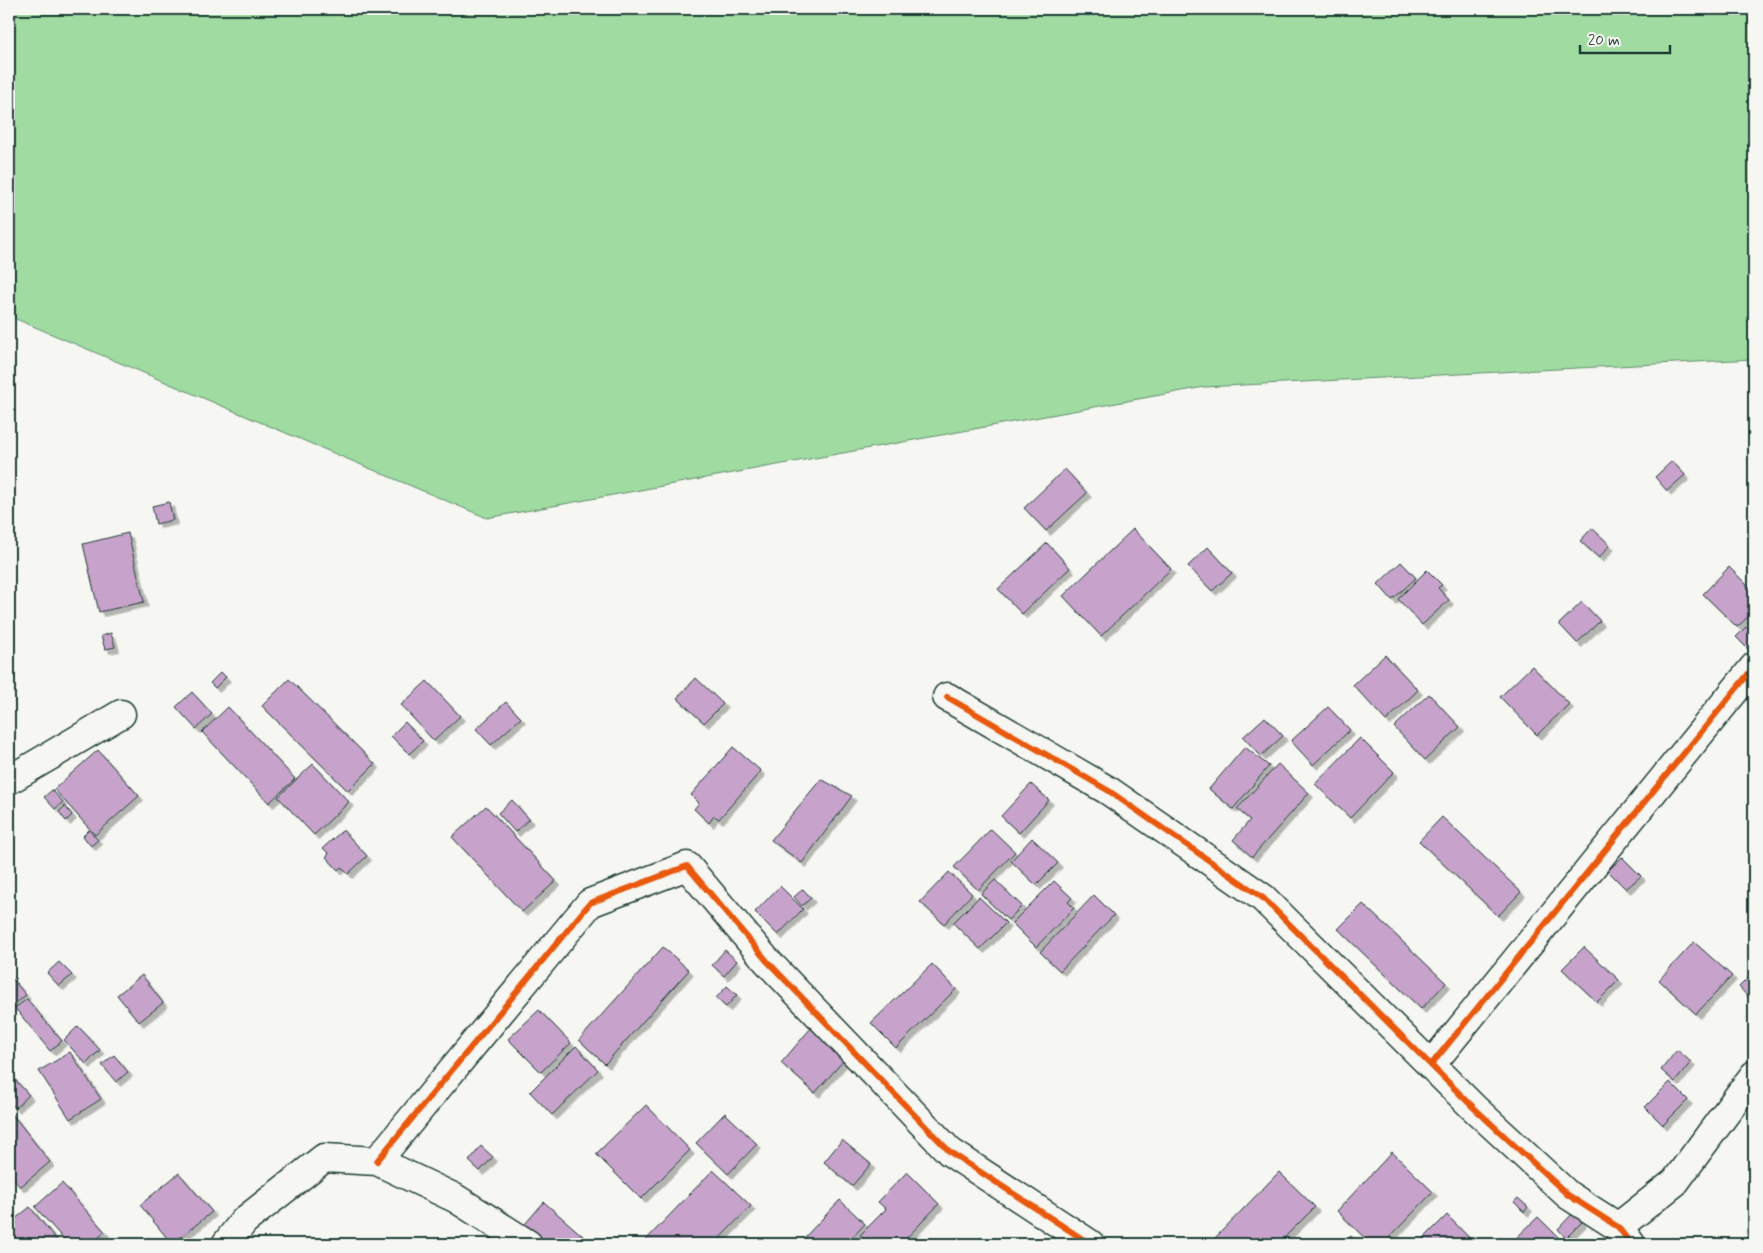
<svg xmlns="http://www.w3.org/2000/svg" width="1763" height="1253" font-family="Mynerve,sans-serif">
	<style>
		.green { fill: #a0dca2; stroke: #608c6b }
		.building { fill: #c7a3cc; stroke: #1f3d34; filter: url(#shadow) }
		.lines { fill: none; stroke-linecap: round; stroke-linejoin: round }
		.minor-casing { stroke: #1f3d34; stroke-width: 31 }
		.minor { stroke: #f6f6f2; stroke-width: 28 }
		.cycleway-casing { stroke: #f6f6f2; stroke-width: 9 }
		.cycleway { stroke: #e8590c; stroke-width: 6 }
	</style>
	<defs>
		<filter id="shadow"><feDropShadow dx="4.5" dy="4.5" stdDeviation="0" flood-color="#0004"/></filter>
	</defs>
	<rect width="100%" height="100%" fill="#f6f6f2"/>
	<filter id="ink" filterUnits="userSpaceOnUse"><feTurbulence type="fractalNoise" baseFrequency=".02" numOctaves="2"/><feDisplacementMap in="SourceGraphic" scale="10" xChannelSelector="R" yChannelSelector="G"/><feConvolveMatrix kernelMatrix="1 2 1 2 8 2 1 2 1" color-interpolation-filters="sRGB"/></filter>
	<g filter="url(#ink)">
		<path class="green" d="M9 9H1754V359L1204 387 487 518 9 316Z"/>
		<path class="building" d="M1672 461 1685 475 1667 491 1655 477Z
			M1065 469 1087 493 1046 531 1024 508Z
			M169 502 173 520 156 524 152 506Z
			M1592 528 1610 545 1599 558 1580 541Z
			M1133 529 1171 569 1101 636 1063 596Z
			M128 533 144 602 99 612 83 544Z
			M1047 543 1070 568 1022 614 998 589Z
			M1208 547 1232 573 1212 591 1188 566Z
			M1401 562 1416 578 1392 600 1378 584Z
			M1729 567 1754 592V623L1748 617 1737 627 1703 594Z
			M1427 570 1442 585 1438 588 1449 600 1422 625 1398 599Z
			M1582 602 1600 621 1577 643 1559 624Z
			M1746 627 1754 635 1753 654 1736 637Z
			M111 633 115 647 105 649 101 636Z
			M1385 655 1418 690 1386 721 1353 685Z
			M1532 666 1569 704 1537 735 1500 697Z
			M221 672 226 677 215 688 210 683Z
			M696 678 723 704 704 723 677 698Z
			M289 679 375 764 348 791 262 706Z
			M427 681 460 716 434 741 401 705Z
			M192 692 212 714 196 729 176 707Z
			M1429 694 1460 727 1425 760 1394 727Z
			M506 702 521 718 491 745 476 729Z
			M228 707 295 779 269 803 202 732Z
			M1328 707 1350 730 1313 765 1291 741Z
			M1265 717 1283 736 1261 756 1243 737Z
			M405 722 423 741 409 754 391 736Z
			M1360 738 1394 772 1350 818 1315 784Z
			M733 747 761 771 719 819 714 816 709 823 694 809 699 803 691 795Z
			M1245 747 1269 766 1233 809 1209 789Z
			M98 750 139 796 95 835 54 789Z
			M313 764 349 802 314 835 278 797Z
			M1278 764 1309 793 1252 857 1233 840 1250 820 1237 809Z
			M821 779 852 796 802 863 771 840Z
			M1031 784 1049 800 1019 833 1001 816Z
			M52 790 63 802 55 809 44 797Z
			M512 800 529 819 515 832 498 813Z
			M65 806 72 815 66 821 59 812Z
			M486 806 556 881 522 912 452 837Z
			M1442 817 1521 892 1498 916 1419 841Z
			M991 829 1015 852 978 890 954 867Z
			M89 830 98 840 91 846 83 836Z
			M343 830 367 856 348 874 341 867 338 870 326 857 329 854 323 848Z
			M1032 838 1058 863 1036 885 1011 861Z
			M1622 857 1641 876 1626 889 1608 871Z
			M949 872 972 894 944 924 920 902Z
			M995 880 1022 906 1008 920 981 894Z
			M1054 881 1072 898 1068 902 1074 908 1036 947 1012 923Z
			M780 886 803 909 778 935 755 912Z
			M803 889 811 898 802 906 794 897Z
			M1094 895 1114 915 1060 971 1040 952Z
			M979 897 1006 923 980 949 953 923Z
			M1363 904 1446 983 1421 1009 1338 929Z
			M1694 942 1732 976 1696 1014 1659 980Z
			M663 947 689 970 605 1064 579 1040Z
			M1584 947 1619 980 1597 1002 1562 969Z
			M725 950 737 961 724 976 712 965Z
			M59 962 72 975 59 986 47 973Z
			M932 964 956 989 896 1048 871 1023Z
			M1754 972V1003L1739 987Z
			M142 975 163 1003 139 1022 117 995Z
			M10 976 26 995 9 1009V978Z
			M727 986 737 995 726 1007 716 998Z
			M27 999 62 1041 50 1051 15 1008Z
			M539 1010 571 1043 541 1072 508 1039Z
			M78 1026 100 1050 86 1064 64 1040Z
			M811 1028 845 1059 815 1093 781 1063Z
			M576 1046 598 1070 552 1115 530 1092Z
			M1677 1050 1691 1062 1675 1082 1661 1070Z
			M70 1052 101 1099 70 1119 39 1071Z
			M114 1055 128 1072 116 1082 102 1065Z
			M9 1073 29 1095 15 1108 9 1101Z
			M1670 1082 1688 1100 1663 1125 1645 1107Z
			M646 1105 690 1150 641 1199 596 1154Z
			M725 1113 757 1144 728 1174 696 1143Z
			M13 1115 50 1162 20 1187 9 1173V1118Z
			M842 1140 871 1164 852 1186 824 1162Z
			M481 1146 493 1157 480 1171 469 1161Z
			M1392 1152 1433 1192 1383 1244H1371L1337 1211Z
			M713 1170 751 1206 714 1244H642Z
			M907 1172 939 1204 901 1244H870L860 1235 886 1209 878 1202Z
			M1279 1172 1315 1207 1278 1244H1222L1215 1238Z
			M179 1173 212 1212 172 1244 140 1205Z
			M62 1183 105 1232 91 1244H68L35 1207Z
			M1518 1198 1528 1207 1524 1212 1514 1202Z
			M840 1200 865 1224 846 1244H813L805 1237Z
			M544 1202 592 1244H548L525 1224Z
			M30 1207 60 1244H16L9 1235V1224Z
			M1573 1213 1582 1222 1566 1238 1558 1229Z
			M1447 1215 1475 1244H1427L1422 1240Z
			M1538 1217 1563 1242 1560 1244H1510Z
			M1351 1236 1359 1244H1343Z"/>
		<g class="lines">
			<g class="minor-casing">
				<path id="minor" d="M947 697 1109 791 1263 898 1473 1107 1568 1195 1618 1227 1631 1244
					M9 780 121 714
					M1431 1065 1754 667
					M377 1161 590 903 687 866 767 961 950 1152 1090 1244
					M1618 1227 1675 1182 1754 1075
					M226 1244 244 1221 324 1158 377 1161 455 1198 528 1244"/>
			</g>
			<use href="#minor" class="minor"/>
			<g class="cycleway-casing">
				<path id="cycleway" d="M947 697 1109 791 1263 898 1473 1107 1568 1195 1618 1227 1631 1244
					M1431 1065 1754 667
					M377 1161 590 903 687 866 767 961 950 1152 1090 1244"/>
			</g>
			<use href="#cycleway" class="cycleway"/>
		</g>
	</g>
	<rect width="1763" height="1253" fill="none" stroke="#f6f6f2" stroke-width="30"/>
	<rect x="15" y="15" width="1733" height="1223" fill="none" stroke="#1f3d34" stroke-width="2" filter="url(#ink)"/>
	<path d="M1580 45v8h90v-8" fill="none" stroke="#1f3d34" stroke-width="2.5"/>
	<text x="1588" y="45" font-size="15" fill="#1f3d34" stroke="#f6f6f2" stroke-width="4" paint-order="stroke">20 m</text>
</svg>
